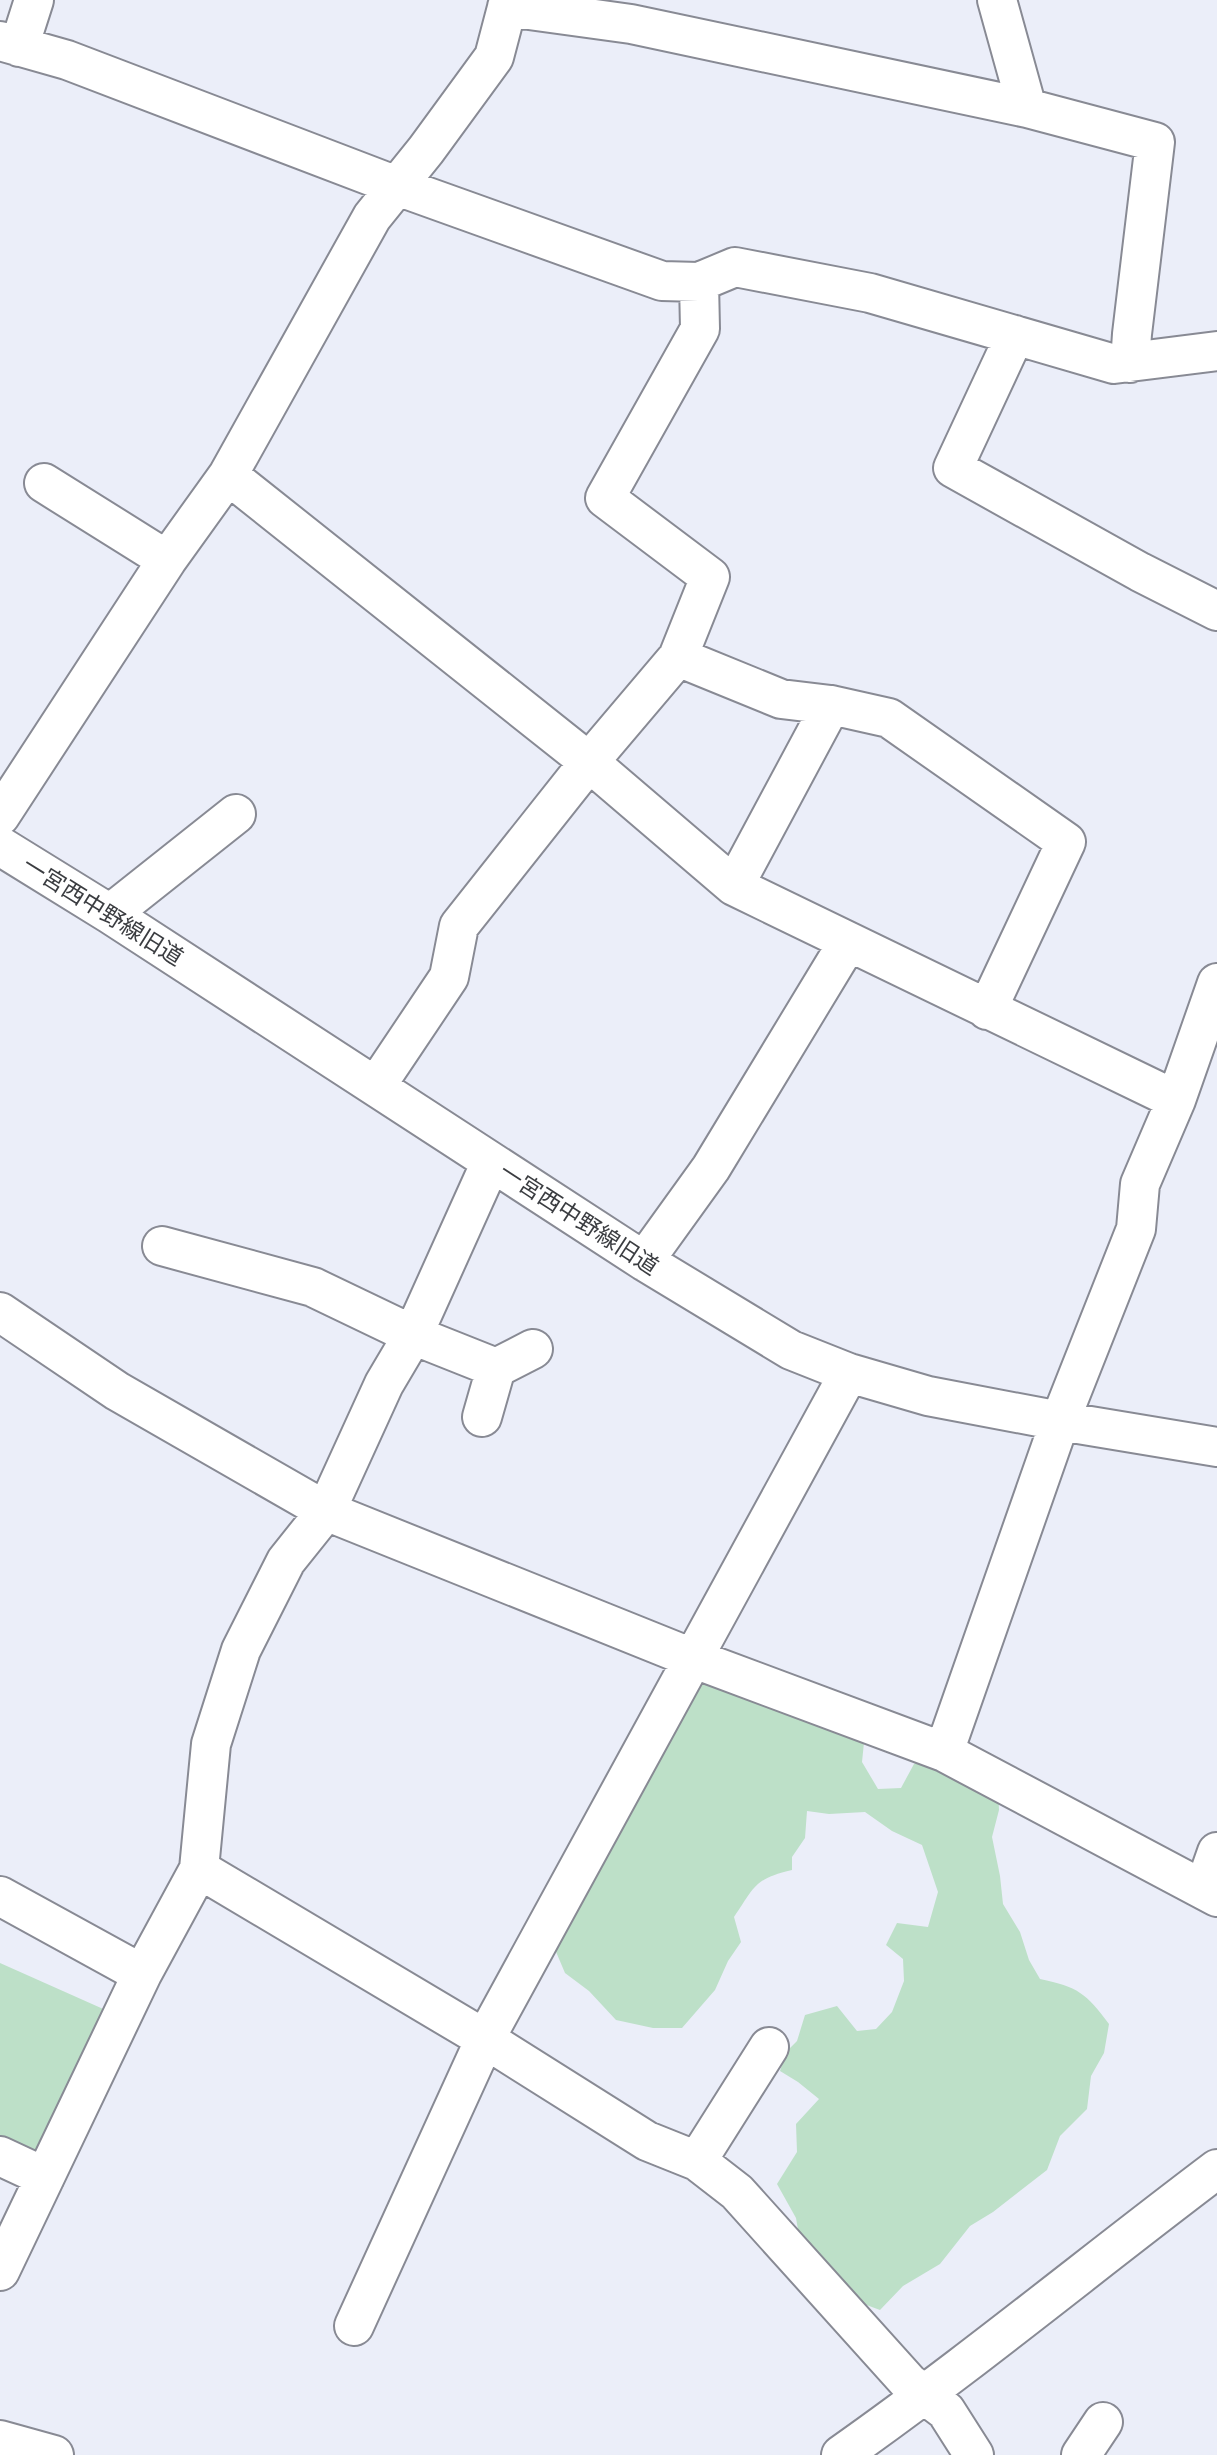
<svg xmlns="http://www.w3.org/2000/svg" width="1217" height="2455" font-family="Montserrat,'Noto Sans JP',sans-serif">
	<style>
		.green { fill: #bde0c8 }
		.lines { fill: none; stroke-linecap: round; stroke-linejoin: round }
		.minor-casing { stroke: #888a94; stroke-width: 42 }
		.minor { stroke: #fff; stroke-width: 38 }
		.labels { text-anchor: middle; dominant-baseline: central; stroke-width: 5; stroke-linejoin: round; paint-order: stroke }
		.street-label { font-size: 23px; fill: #3b3d41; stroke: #fff }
	</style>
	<rect width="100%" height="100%" fill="#ebeef9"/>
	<path class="green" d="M698 1679 866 1723 862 1762 878 1789 901 1788 914 1764 934 1756 998 1786 999 1810 992 1837 1000 1876 1003 1904 1020 1932 1029 1960 1040 1979C1078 1987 1086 1993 1109 2024L1104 2053 1091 2076 1087 2109 1060 2136 1047 2170 993 2212 970 2226 940 2264 903 2286 880 2310 845 2297 801 2247 796 2218 777 2184 797 2152 796 2124 819 2099 798 2082 780 2071 786 2052 797 2041 805 2015 837 2006 857 2031 876 2029 892 2012 904 1981 903 1959 886 1945 897 1923 928 1927 938 1892 922 1845 892 1831 865 1812 829 1814 807 1811 805 1838 792 1857V1870C754 1879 755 1886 734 1917L741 1942 728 1961 715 1990 682 2028H653L616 2020 589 1991 565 1973 554 1947Z
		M0 1963 110 2012 36 2171 0 2150Z"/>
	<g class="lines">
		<g class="minor-casing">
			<path id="minor" d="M997 0 1027 108
				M507 7 631 24 1027 108 1155 142 1132 334 1130 363
				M0 41 67 60 397 186 662 281 699 282 735 267 870 293 1114 364 1217 351
				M19 47 34 0
				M1015 335 953 468 1140 572 1217 611
				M228 475 589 762 734 886 1176 1100
				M44 483 167 560
				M678 657 781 699 831 705 889 718 1066 842 987 1010
				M0 816 167 560 228 475 372 217 426 150 494 57 509 0
				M0 846 110 914 644 1261 791 1350 849 1373 928 1396 1060 1421 1217 1447
				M734 886 831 705
				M110 914 236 814
				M376 1086 449 977 459 926 589 762 678 657 710 577 605 498 700 329 699 282
				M162 1246 313 1287 413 1335 496 1368
				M644 1261 711 1168 848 942
				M0 1312 117 1391 326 1511 692 1658 944 1752 1217 1897
				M482 1417 496 1368 533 1349
				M944 1752 1060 1421 1136 1229 1140 1184 1176 1100 1217 983
				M199 1869 485 2039 647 2141 697 2161 737 2192 909 2383 946 2411 974 2455
				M1204 1889 1217 1852
				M0 1896 142 1974
				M0 2156 45 2177
				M697 2161 769 2047
				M0 2271 142 1974 199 1869 211 1744 241 1650 286 1561 326 1511 384 1384 413 1335 491 1162
				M354 2326 485 2039 849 1373
				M0 2440 54 2455
				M841 2455C970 2364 1091 2264 1217 2169
				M1081 2455 1103 2422"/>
		</g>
		<use href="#minor" class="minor"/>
	</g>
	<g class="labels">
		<g class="street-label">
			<text transform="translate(103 911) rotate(32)">一宮西中野線旧道</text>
			<text transform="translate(579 1219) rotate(33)">一宮西中野線旧道</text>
		</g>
	</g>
</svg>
